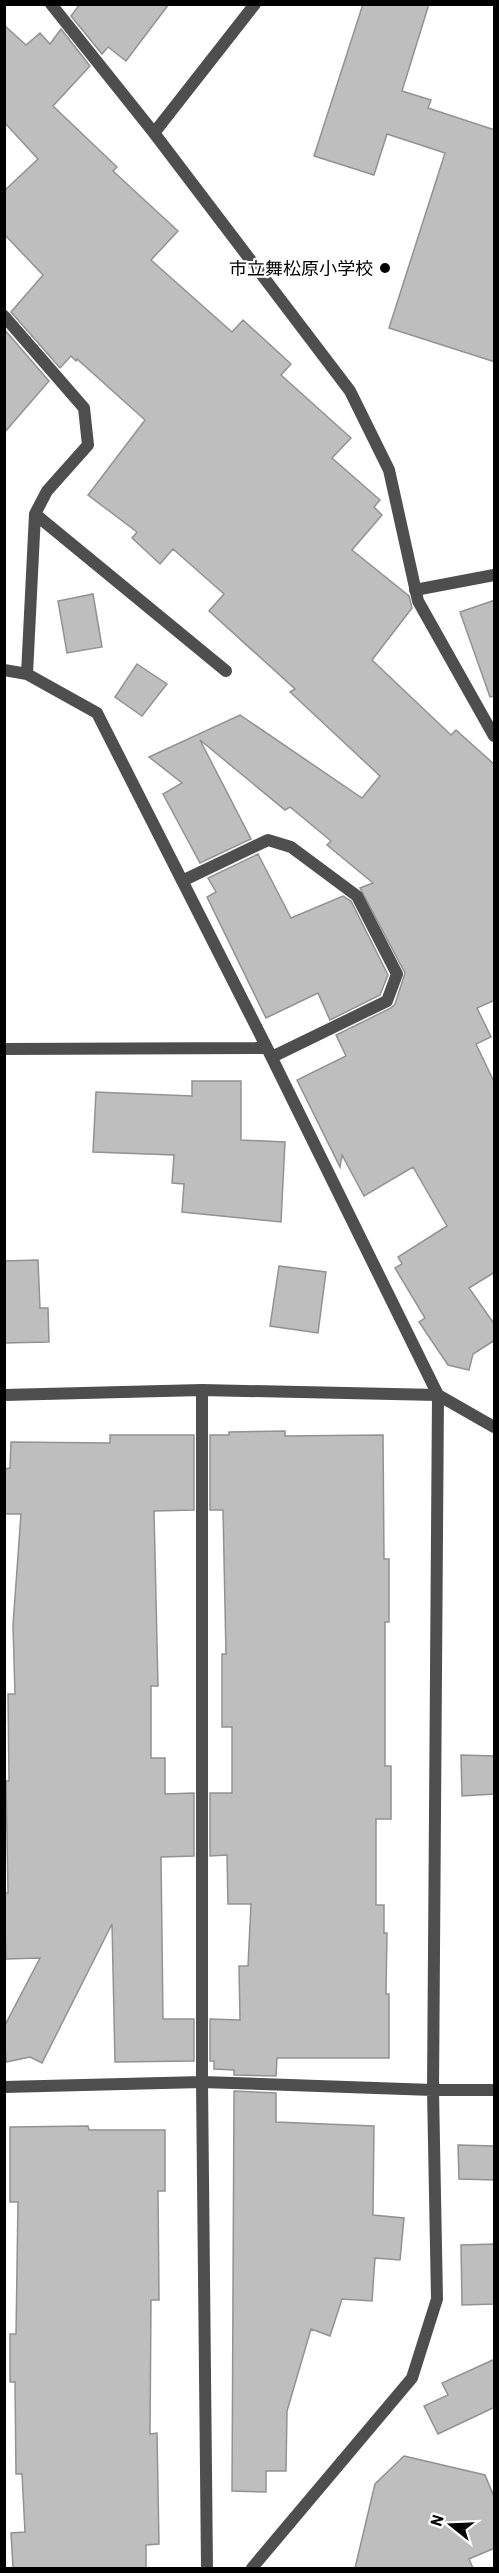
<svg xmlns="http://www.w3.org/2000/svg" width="499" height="2573" font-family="Barlow,'Noto Sans JP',sans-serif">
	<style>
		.building { fill: #bebebe; stroke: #929292; stroke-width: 1.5 }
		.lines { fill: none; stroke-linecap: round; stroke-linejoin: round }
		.service { stroke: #4e4e4e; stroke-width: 12 }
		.minor { stroke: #4e4e4e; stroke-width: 12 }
		.tertiary { stroke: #4e4e4e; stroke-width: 12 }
		.poi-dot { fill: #000; stroke: #fff; stroke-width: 2 }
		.labels { text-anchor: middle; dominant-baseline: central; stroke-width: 4.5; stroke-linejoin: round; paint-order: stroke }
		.poi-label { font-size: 18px; fill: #000; stroke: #fff; text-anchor: end }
	</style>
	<rect width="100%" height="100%" fill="#fff"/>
	<path class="building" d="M80 4H169L126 61 108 47 102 54 71 16Z
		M363 4H429L402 91 431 100 428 108 495 130V362L389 328 445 153 387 134 374 175 314 156Z
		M4 25 26 45 40 33 50 44 61 29 90 66 53 106 117 167 113 171 178 231 151 260 232 332 243 320 291 364 281 375 351 438 332 458 380 500 374 507 382 515 352 550 409 596 412 608 372 660 451 735 456 730 495 765V1000L477 1008 491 1037 476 1044 495 1084V1272L469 1288 495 1325V1340L473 1354 469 1370 448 1365 419 1322 425 1318 395 1268 402 1264 398 1257 447 1226 413 1167 364 1196 342 1155 340 1167 297 1080 346 1056 336 1035 391 1008 395 1004 405 973 360 888 373 883 327 845 331 841 290 807 285 810 200 740 251 839 200 863 163 794 182 783 149 757 240 715 362 798 380 776 290 692 295 689 209 611 224 594 173 549 160 564 132 538 137 532 88 495 145 420 77 359 76 361 71 356 60 368 11 312 43 275 4 234V191L38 159 4 122Z
		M4 329 49 381 4 433Z
		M93 594 102 647 67 653 58 601Z
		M495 600V696L490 697 460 612Z
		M137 664 167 684 142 716 115 697Z
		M258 854 291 918 343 896 351 901 388 975 380 995 330 1020 318 993 266 1018 207 897 216 892 208 878Z
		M192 1081H241V1140L285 1142 281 1222 182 1212 184 1184 172 1183 174 1155 93 1152 96 1092 192 1096Z
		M38 1260 40 1308H48L49 1342 4 1343V1261Z
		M279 1266 326 1272 318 1333 270 1326Z
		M285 1431V1436L383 1435 384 1559H389V1622H385V1766H391V1819H376V1905H384V1933H387L386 1994H389V2058H277L276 2076 234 2075V2070L214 2069V2061H210V2019L240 2020 239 1966H248L251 1904H228L227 1855 210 1856V1793H232V1727H222V1654H226L223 1510H210V1435H229V1432Z
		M110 1435H194V1510L154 1511 158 1686H151V1758H165V1794L194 1793V1856L161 1857 163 2019H194V2061L115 2062 112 1924 42 2063 30 2057 6 2062 4 2027 40 1958 6 1959 4 1893H8L6 1781H9L8 1694H15L13 1625 21 1514H4V1469L10 1468 11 1442 110 1443Z
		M461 1755 495 1756V1794L462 1796Z
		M234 2091 276 2093V2122L374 2126 373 2215 404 2218 400 2260 375 2258 372 2301 342 2299 330 2336 311 2329 287 2411 286 2471H266V2492L232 2491Z
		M88 2126 89 2130H165V2191H158L159 2300H151L150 2434 157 2433 159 2544 146 2545V2568H13L11 2533 25 2532 22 2474H16L15 2382H10V2334H16L18 2202H10V2127Z
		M458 2145 495 2146V2180L459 2179Z
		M495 2244V2304L462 2305 461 2245Z
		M495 2359V2407L438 2434 424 2406 448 2395 442 2383Z
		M404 2456 485 2475 495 2499V2548L469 2559 473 2568H355L375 2484Z"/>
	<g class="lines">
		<path class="service" d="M415 590 494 575"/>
		<path class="minor" d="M51 4 154 133 350 391 389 470 418 601 494 736
			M154 133 255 4
			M4 316 84 408 88 445 47 491 35 514 27 674
			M35 514 226 671
			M4 670 27 674 97 713 267 1048 438 1395 433 2090 437 2299 412 2378 252 2568
			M182 881 268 840 291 847 357 896 397 974 387 1001 272 1057
			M4 1049 267 1048
			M202 1390V2082L207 2568
			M4 2087 202 2082 433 2090H494"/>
		<path class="tertiary" d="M4 1395 202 1390 438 1395 494 1427"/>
	</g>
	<circle class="poi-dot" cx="385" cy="268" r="6"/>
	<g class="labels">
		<g class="poi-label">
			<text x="373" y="268">市立舞松原小学校</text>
		</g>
	</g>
	<rect width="499" height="2573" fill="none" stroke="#000000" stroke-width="12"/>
	<g transform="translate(451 2525) rotate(288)" stroke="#ffffff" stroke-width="4.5" paint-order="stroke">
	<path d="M0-4.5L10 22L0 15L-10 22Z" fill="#000000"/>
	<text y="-9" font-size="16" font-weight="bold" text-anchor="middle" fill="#000000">N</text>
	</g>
</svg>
